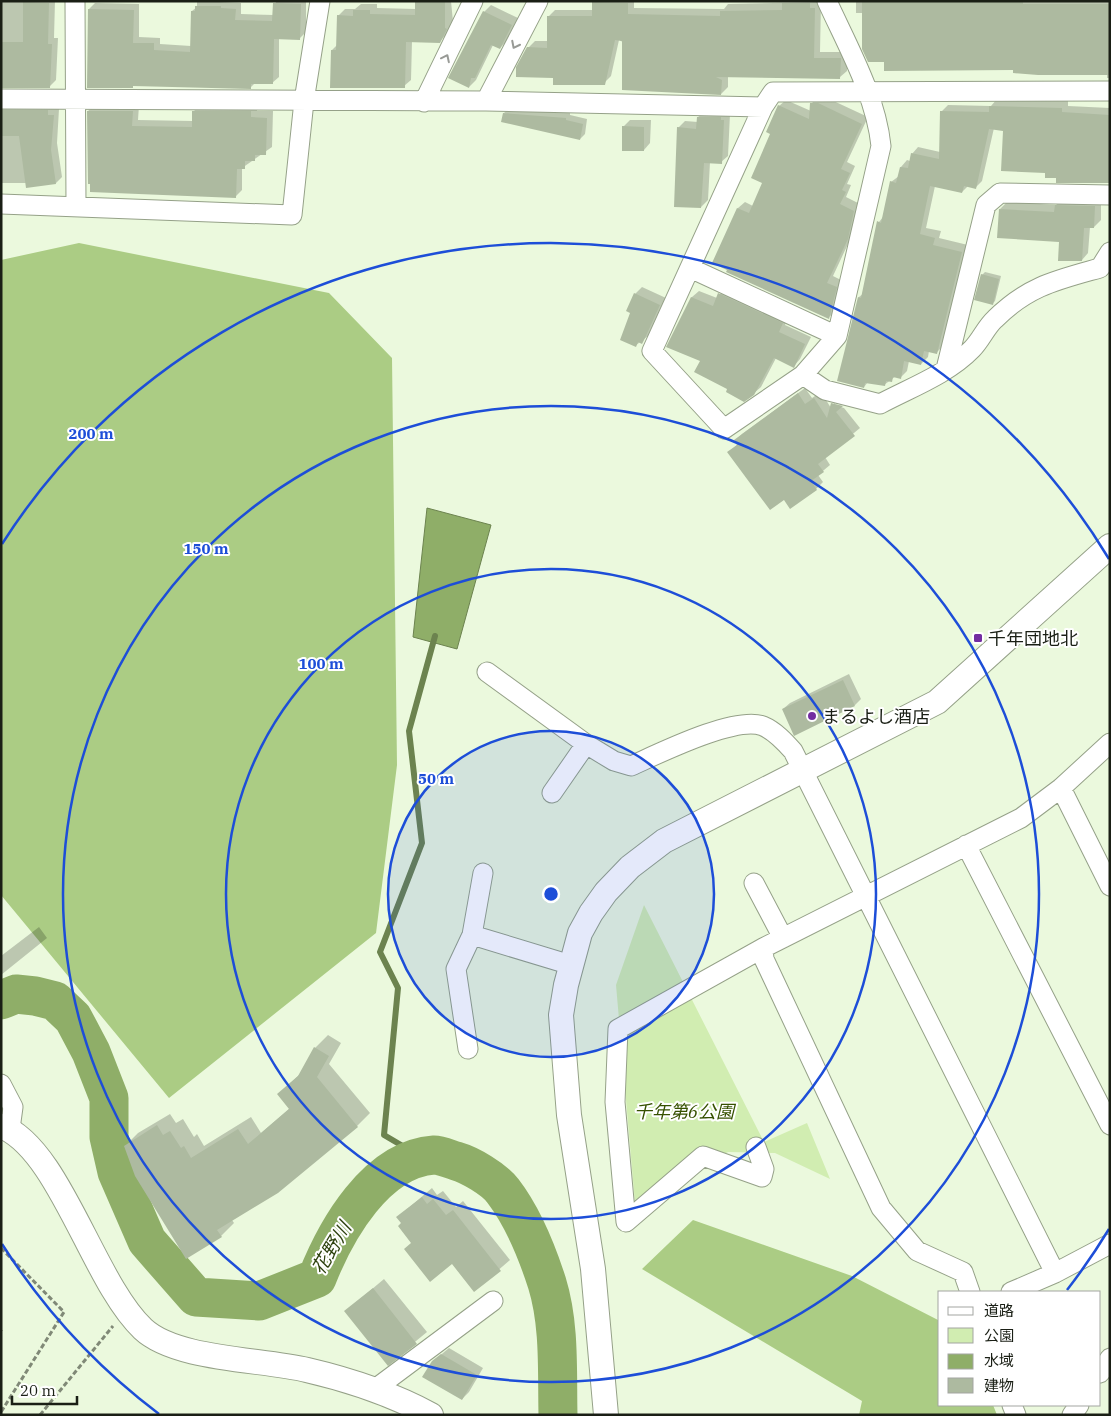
<svg xmlns="http://www.w3.org/2000/svg" width="1111" height="1416" font-family="'IBM Plex Serif','Noto Sans JP',serif">
	<style>
		.green { fill: #d1edb1 }
		.forest { fill: #abcc84 }
		.water { fill: #8fae68; stroke: #6c834f }
		.shadow { fill: #0003 }
		.lines { fill: none; stroke-linecap: round; stroke-linejoin: round }
		.stream { stroke: #6c834f; stroke-width: 6 }
		.river { stroke: #8fae68; stroke-width: 39 }
		.building { fill: #adbaa0 }
		.minor-casing { stroke: #95a188; stroke-width: 21 }
		.tertiary-casing { stroke: #95a188; stroke-width: 26 }
		.path { stroke: #808977; stroke-width: 3; stroke-dasharray: 5 2.5; stroke-linecap: butt }
		.minor { stroke: #fff; stroke-width: 19 }
		.tertiary { stroke: #fff; stroke-width: 24 }
		.oneway { stroke: #989a96 }
		.ring { fill: none; stroke: #1d4ed8; stroke-width: 2.5 }
		.poi-dot { fill: #732da1; stroke: #fff; stroke-width: 2 }
		.labels { text-anchor: middle; dominant-baseline: central; stroke-width: 4; stroke-linejoin: round; paint-order: stroke }
		.poi-label { font-size: 18px; fill: #1a1f15; stroke: #fff; text-anchor: start }
		.park-label { font-size: 18px; font-style: italic; fill: #365100; stroke: #fff }
		.water-label { font-size: 19px; font-style: italic; fill: #2e420f; stroke: #fff }
		.centre { fill: #1d4ed8; stroke: #fff; stroke-width: 2.5 }
		.ring-label { font-size: 15px; text-anchor: middle; font-weight: bold; fill: #1d4ed8; stroke: #fff; stroke-width: 4; stroke-linejoin: round; paint-order: stroke }
	</style>
	<rect width="100%" height="100%" fill="#ebf9dd"/>
	<path class="green" d="M644 905 764 1142 807 1123 830 1179 775 1153 728 1152 635 1203 616 985Z"/>
	<path class="forest" d="M79 243 329 293 392 358 397 765 376 933 169 1098 1 895V260Z
		M693 1220 852 1276 940 1321V1405H993L997 1415H859L862 1401 642 1269Z"/>
	<path class="water" d="M427 508 491 525 457 649 413 637Z"/>
	<path class="shadow" d="M1 1H55L54 38H58L56 80 49 87H1Z
		M197 1 241 3V14L274 15 276 1H306V32L299 39 279 38V77L272 83H255L250 88 135 84 132 87 89 9 95 3 139 4V37L160 38V44L191 46 192 11 197 7Z
		M416 1H451L453 22 446 35 439 42 412 41 411 80 404 86 332 50 338 44V16L345 9H355L361 4H377V8L416 9Z
		M595 1H634V8L724 9 728 4 821 2 820 52H847V71L840 77 728 76V87L721 94 619 40 611 76 604 83 555 77 528 48 535 41H548V17L555 10H593Z
		M856 1H1110V78H1107V74L886 61 863 13H856Z
		M491 5 518 18 507 41 500 48 493 45 476 80 469 87 450 78 484 12Z
		M818 97H825L868 117 847 162 855 166 847 184 851 185 846 197 860 204 854 231 833 276 843 281 836 311 829 317 714 263 738 208 745 202 753 206 764 182 779 106 786 100 811 111V104Z
		M997 99 1068 101V106L1110 108V182L1057 177 1046 172 1004 130 994 128 982 181 975 188 968 186 962 192 935 186 926 228 941 231 939 238 968 245 943 346 936 353 929 351 928 357 921 364 909 361 907 371 901 377 896 376 884 385 868 382 864 387 859 297 864 293 879 222 883 217 891 182 899 176 901 167 907 160 910 161 912 154 918 147 940 152 941 112 948 105 991 106Z
		M1 101 54 105 53 109H59L57 143 62 177 56 183H1Z
		M95 105H139L138 120 193 121V112L200 105H257V111H273L272 147 242 168V190L235 197 88 111Z
		M509 108 570 113V115L587 119 585 134 580 139 504 113Z
		M705 111 730 114 728 156 721 162H710L708 200 701 207 678 128 685 121 698 122V117Z
		M630 120H651L650 143 644 150 623 127Z
		M1063 199 1101 200V220L1094 227H1090L1088 253 1082 260 1060 241 1000 209 1007 202 1056 205Z
		M985 272 1001 276 995 301 992 304 982 275Z
		M642 287 666 298 648 336 635 346 631 312 628 310 635 294Z
		M726 287 789 316 785 325 811 337 800 359 794 366 776 358 761 387 753 394 729 388 702 360 668 346 692 297 699 291 717 298Z
		M805 388 812 398 821 392 831 408 839 397 848 400 843 405 835 403V405L844 408 860 428 825 457 830 465 818 475 823 482 816 489 784 498 729 452 738 444 736 440 742 434Z
		M849 674 861 699 855 705 783 709 790 703Z
		M39 927 47 938 1 975V956Z
		M328 1035 341 1043 329 1064 370 1113 357 1126 232 1220 234 1223 221 1236 125 1146 138 1133 170 1114 176 1123 183 1119 194 1137 197 1134 204 1146 251 1117 261 1133 290 1108 279 1094 301 1073 315 1048Z
		M432 1188 437 1195 443 1191 456 1207 463 1201 510 1260 474 1291 452 1263 412 1242 398 1217Z
		M384 1279 427 1332 388 1364 346 1311Z
		M449 1348 483 1368 469 1392 462 1399 436 1359Z"/>
	<g class="lines">
		<path class="stream" d="M423 1158 384 1135 398 988 380 952 422 843 409 731 435 636"/>
		<path class="river" d="M1 1000 16 994 35 996 55 1001 73 1018 91 1052 109 1098V1137L117 1172 147 1241 196 1297 259 1301 317 1278C336 1230 376 1159 434 1155 441 1155 449 1159 456 1161 470 1165 494 1179 503 1191 523 1217 537 1252 547 1283 560 1325 557 1372 558 1415"/>
	</g>
	<path class="building" d="M415 1H445V28L447 29 440 43 406 42 405 88H330L331 50H336L337 15 353 16V10H370V14L415 15Z
		M862 1H1023V4H1110V75H1038L1013 73V70L884 71V62H868L862 49Z
		M23 2 49 3 48 44H52L50 88H1V42H23Z
		M592 2 628 3V14L720 16V11L782 10V3H810V8H815L814 58H841L840 79 716 77 722 80 721 95 622 90V41L615 40 605 85H553V78L516 77V67L527 47 547 48V16H592Z
		M273 3 301 4 300 40 274 39 273 84H251V89L133 86V88H87L88 9 134 10 133 43H154V50L190 52 191 11H195V6H221V8L236 9 235 20 272 21Z
		M483 11 512 25 500 49 491 45 475 78H471L469 88 448 78Z
		M810 103H818L862 124 841 169 850 173 842 190 846 192 840 204 854 211 848 239 827 283 837 287 829 319 726 272 727 270 712 263 737 208 749 213 762 183 751 178 770 134 766 132 778 105 809 119Z
		M989 106 1062 108V112L1110 115V183H1056V178H1045V173L1001 171 1003 131 989 129 976 189 964 186 962 193 930 186 920 234 935 238 933 245 962 252 937 354 924 351 921 365 904 361 901 379 893 377 892 382 886 381 885 386 865 383 864 388 837 381 858 297 861 298 877 221 881 223 890 181 896 183 900 167 908 168 911 153 939 159 940 111 989 112Z
		M1 110H48V115H54L51 150 56 184 26 188 19 136H1Z
		M87 111H133L132 126 192 127V111H251V117L267 118 266 155H255V161H245V169H237L236 198 90 192V184H88Z
		M503 113 566 118V120L583 124 580 140 501 122Z
		M697 117H721V120H724L722 164 704 163 701 208 674 207 677 127 696 129Z
		M622 126 644 127V151H622Z
		M1055 205 1095 206 1094 228H1084L1082 261H1058L1059 242 997 238 999 209 1054 212Z
		M981 274 999 279 993 305 974 300Z
		M634 293 660 305 645 338 642 344 638 342 636 347 620 340 630 313 626 311Z
		M718 293 783 323 779 332 805 344 794 368 774 358 754 395 744 402 726 392 727 389 694 372 700 361 666 347 691 297 713 306Z
		M798 393 805 404 814 398 827 418 831 403 843 406 836 412 855 436 818 464 824 472 811 481 817 490 790 509 784 500 770 510 727 452 737 445 734 440Z
		M843 680 855 706 794 736 782 709Z
		M314 1047 329 1056 317 1077 358 1127 278 1193 217 1230 222 1237 186 1259 135 1176 124 1146 157 1125 163 1135 170 1131 181 1148 184 1146 191 1158 238 1129 248 1144 289 1109 277 1094 298 1076Z
		M422 1197 427 1204 433 1199 446 1215 453 1210 501 1271 474 1292 452 1264 430 1282 404 1249 411 1243 398 1226 401 1223 396 1217Z
		M373 1288 417 1344 388 1366 344 1311Z
		M441 1354 477 1375 462 1400 422 1377 432 1361Z"/>
	<g class="lines">
		<g class="minor-casing">
			<path id="minor" d="M75 1 76 206
				M1 99 486 101 763 107 773 92 1110 91
				M486 101 538 1
				M424 102 473 1
				M763 107 652 351 724 429 803 375 837 336 881 146C876 96 848 47 827 1
				M1 204 292 215 304 101 320 1
				M690 268 837 336
				M946 369 986 205 1000 193 1110 195
				M803 375 825 390 880 404C910 388 948 374 972 349 981 340 986 327 995 319 1028 286 1057 280 1100 268L1110 252
				M487 672 586 744 614 761 631 766C658 754 736 715 763 726 775 731 785 742 793 751L1055 1273
				M1061 788 1110 886
				M552 793 586 744
				M966 845 1110 1125
				M754 883 783 938
				M472 935 483 873
				M468 1049 456 969 472 935 571 965
				M1 1084 13 1107 10 1129
				M756 1147 764 1169 762 1177 703 1156 626 1222 615 1102 618 1029 763 948
				M970 1292 963 1272 917 1251 881 1208 764 959 763 948 1021 818 1061 788 1110 743
				M1011 1292 1055 1273 1110 1244
				M1100 1373 1110 1358
				M375 1389 493 1301
				M1012 1405 1016 1415
				M1072 1415 1079 1405"/>
		</g>
		<g class="tertiary-casing">
			<path id="tertiary" d="M1 1126C60 1149 93 1282 143 1329 176 1360 262 1359 307 1370 350 1380 392 1394 431 1415
				M606 1415 593 1269 569 1115 561 1015 566 985 580 933 591 913 606 892 630 867 664 841 937 702 1110 546"/>
		</g>
		<path class="path" d="M1 1248 64 1312 1 1412
			M1 1330V1331
			M40 1415 113 1326"/>
		<use href="#minor" class="minor"/>
		<use href="#tertiary" class="tertiary"/>
	</g>
	<defs><path id="oneway-chevron" d="M-2-3.5L2.5 0L-2 3.5" fill="none" stroke-width="1.6" stroke-linecap="round" stroke-linejoin="round" transform="scale(1.25)"/></defs>
	<g class="oneway">
		<use href="#oneway-chevron" transform="translate(515 45) rotate(117)"/>
		<use href="#oneway-chevron" transform="translate(446 58) rotate(-64)"/>
	</g>
	<circle cx="551" cy="894" r="163" fill="#1d4ed8" fill-opacity=".12"/>
	<g class="ring">
		<circle cx="551" cy="894" r="163"/>
		<circle cx="551" cy="894" r="325"/>
		<circle cx="551" cy="894" r="488"/>
		<path d="M1109 1229A651 651 0 0 1 1067 1290M159 1414A651 651 0 0 1 2 1244M2 544A651 651 0 0 1 1109 559"/>
	</g>
	<g class="poi-dot">
		<rect x="973" y="633" width="10" height="10" rx="2.5"/>
		<circle cx="812" cy="716" r="5"/>
	</g>
	<g class="labels">
		<g class="poi-label">
			<text x="988" y="638">千年団地北</text>
			<text x="822" y="716">まるよし酒店</text>
		</g>
		<g class="park-label">
			<text x="684" y="1111">千年第6公園</text>
		</g>
		<g class="water-label">
			<text transform="translate(331 1248) rotate(-59)">花野川</text>
		</g>
	</g>
	<circle cx="551" cy="894" r="8" class="centre"/>
	<g class="ring-label">
		<text x="91" y="439">200 m</text>
		<text x="206" y="554">150 m</text>
		<text x="321" y="669">100 m</text>
		<text x="436" y="784">50 m</text>
	</g>
	<rect width="1111" height="1416" fill="none" stroke="#1a1f15" stroke-width="5"/>
	<rect x="938" y="1291" width="162" height="115" fill="#ffffff" stroke="#a3a5a1"/>
	<rect x="948" y="1307" width="25" height="8" fill="#ffffff" stroke="#a3a5a1"/>
	<text x="984" y="1316" font-size="15" fill="#1a1f15">道路</text>
	<rect x="948" y="1328" width="25" height="15" fill="#d1edb1" stroke="#a3a5a1"/>
	<text x="984" y="1341" font-size="15" fill="#1a1f15">公園</text>
	<rect x="948" y="1354" width="25" height="15" fill="#8fae68" stroke="#a3a5a1"/>
	<text x="984" y="1366" font-size="15" fill="#1a1f15">水域</text>
	<rect x="948" y="1378" width="25" height="15" fill="#adbaa0" stroke="#a3a5a1"/>
	<text x="984" y="1391" font-size="15" fill="#1a1f15">建物</text>
	<path d="M12 1396v8h65v-8" fill="none" stroke="#1a1f15" stroke-width="2.5"/>
	<text x="20" y="1396" font-size="15" fill="#1a1f15" stroke="#ffffff" stroke-width="4" paint-order="stroke">20 m</text>
</svg>
